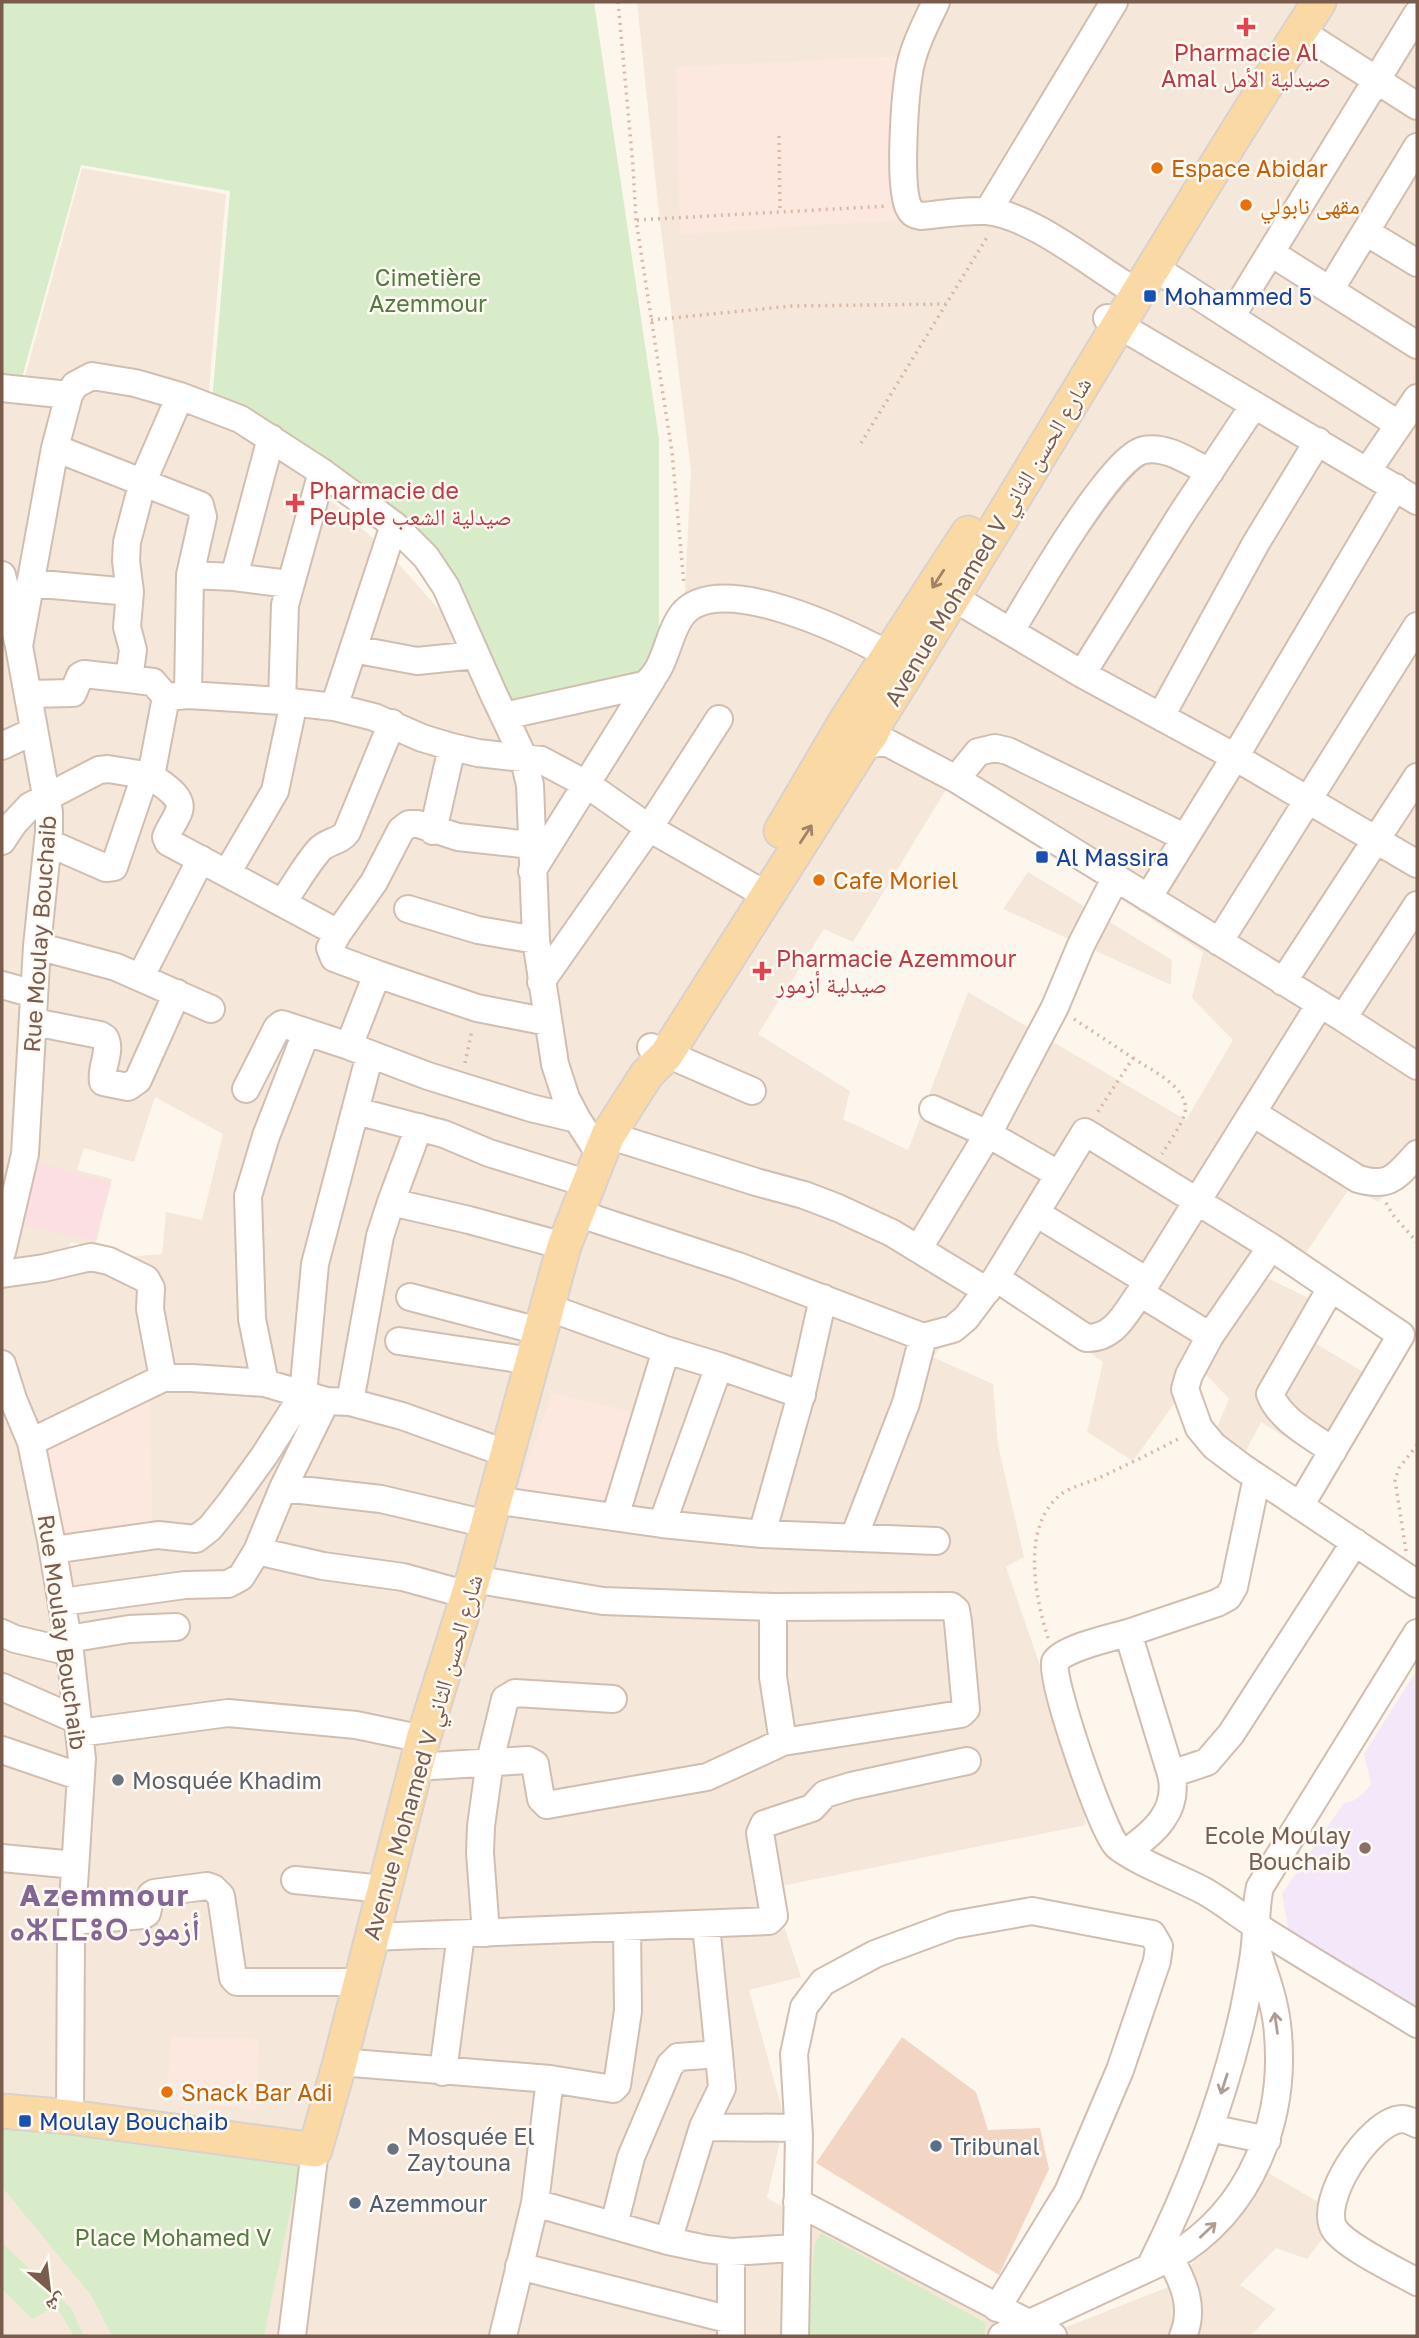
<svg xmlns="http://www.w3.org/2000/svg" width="1419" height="2338" font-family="'Golos Text','Noto Naskh Arabic','Noto Sans Tifinagh',sans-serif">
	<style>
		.residential { fill: #f5e8da; fill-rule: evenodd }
		.commercial { fill: #fde8e0 }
		.education { fill: #f3e8fa }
		.medical { fill: #fbdfe3 }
		.green { fill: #d8ecc9 }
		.building { fill: #f3d5c3 }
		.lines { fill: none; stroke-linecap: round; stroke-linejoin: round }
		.minor-casing { stroke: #d1beb0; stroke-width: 30 }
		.major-casing { stroke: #dad1cd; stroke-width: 37 }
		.path { stroke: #d9b8a5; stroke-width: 3.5; stroke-dasharray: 2 5; stroke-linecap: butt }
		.minor { stroke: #fff; stroke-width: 26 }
		.major { stroke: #fbd9a5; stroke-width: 33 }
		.oneway { stroke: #a18267 }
		.oneway2 { stroke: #af9d94 }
		.health-dot { fill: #e0444e; stroke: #fffaf3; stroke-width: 2.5 }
		.food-dot { fill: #e8710a; stroke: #fffaf3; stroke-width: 2.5 }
		.transit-dot { fill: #1a4fb4; stroke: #fffaf3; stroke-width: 2.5 }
		.worship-dot { fill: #6b7280; stroke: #fffaf3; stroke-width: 2.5 }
		.education-dot { fill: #8d6e63; stroke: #fffaf3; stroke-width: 2.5 }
		.service-dot { fill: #5c6f8a; stroke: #fffaf3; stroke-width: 2.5 }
		.labels { text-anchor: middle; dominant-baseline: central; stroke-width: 5; stroke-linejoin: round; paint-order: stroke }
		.health-label { font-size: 23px; fill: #be3a42; stroke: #fffaf3; text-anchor: start }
		.food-label { font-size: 23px; fill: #c56008; stroke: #fffaf3; text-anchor: start }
		.park-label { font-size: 23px; fill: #537a41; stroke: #fffaf3 }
		.transit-label { font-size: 23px; fill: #164399; stroke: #fffaf3; text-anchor: start }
		.street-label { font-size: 23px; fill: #7a5c4d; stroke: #fffaf3 }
		.worship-label { font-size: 23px; fill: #5b616d; stroke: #fffaf3; text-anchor: start }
		.education-label { font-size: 23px; fill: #785e54; stroke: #fffaf3; text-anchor: end }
		.service-label { font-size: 23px; fill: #4e5e75; stroke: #fffaf3; text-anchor: start }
		.district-label { font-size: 30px; font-weight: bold; letter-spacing: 2px; fill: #846695; stroke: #fffaf3 }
	</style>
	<rect width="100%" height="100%" fill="#fdf6ec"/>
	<path class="residential" d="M637 2H1417V1159L1378 1202 1351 1186 1297 1266 1273 1251 1259 1274 1323 1305 1305 1337 1370 1376 1311 1453 1261 1422 1246 1451 1212 1439 1229 1399 1200 1368 1133 1461 1087 1432 1103 1362 1007 1293 962 1323 933 1357 993 1384 998 1445 1024 1557 1006 1567 1078 1775 1086 1825 771 1888 801 1977 749 1990 785 2120 767 2198 991 2320 1005 2336H2V391L20 395 82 168 226 194 209 390 210 419 283 458 385 549 438 608 476 655 492 725 546 710 683 628 691 471 658 205ZM947 788 1203 952 1192 998 1233 1040 1186 1120 968 992 908 1150 843 1119 850 1091 758 1034 824 929 853 942ZM155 1097 223 1134 202 1220 166 1212 162 1254 100 1259 70 1266V1242L95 1247 112 1179 77 1170 84 1148 134 1162Z
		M1028 872 1172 960 1171 985 1003 909Z
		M1265 2171 1341 2215 1307 2259 1276 2248 1240 2285 1276 2309 1250 2336H1043L1176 2284Z"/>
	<path class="commercial" d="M907 56 899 220 680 234 676 67Z
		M149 1391 153 1545 62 1566 39 1457Z
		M552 1393 645 1415 610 1525 512 1508Z
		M172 2037 259 2039 256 2110 166 2099Z"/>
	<path class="education" d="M1417 1670V2018L1307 1949 1288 1928 1282 1894 1344 1803 1353 1801 1364 1793 1371 1784 1364 1754Z"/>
	<path class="medical" d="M30 1160 111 1183 94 1241 25 1225Z"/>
	<path class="green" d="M2 2H594L659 439V654L645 679 498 704 445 577 212 402 230 191 81 165 18 392 2 388Z
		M5 2126 295 2151 299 2169 264 2336H112L91 2295 2 2187V2128Z
		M821 2233 986 2323 984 2336H807L814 2246Z
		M2 2243 71 2308 84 2336H74L56 2306 32 2319 2 2289Z"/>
	<path class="building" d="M902 2037 976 2092 988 2130 1040 2128 1049 2169 999 2275 816 2163Z"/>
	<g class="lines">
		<g class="minor-casing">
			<path id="minor" d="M936 2C926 23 915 44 910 67 905 93 898 187 909 208 912 214 915 215 921 216 942 214 965 210 986 211 1031 214 1098 270 1138 293
				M1300 31 1417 106
				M988 211 1114 2
				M1366 232 1417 263
				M1271 253 1417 345
				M1155 268 1231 317
				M1330 290 1417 147
				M1107 318 1417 501
				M2 388 69 395
				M1398 424 1231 317 1417 14
				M55 448 200 505 203 517 190 575
				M1368 470 1417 398
				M2 575 19 646 49 812V831L37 946 25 1154 2 1252
				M234 577 271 438
				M30 583 130 592
				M954 598 1082 674 1235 757 1417 864
				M1011 631C1031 597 1111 457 1144 450 1166 445 1191 463 1210 472
				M19 646 55 448 69 395 75 385 92 376 135 383 180 396 240 419 322 472 394 525 426 557 446 587 493 693 523 756 530 785 536 940 555 1064 566 1098 577 1119 599 1153
				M353 649 417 661 476 655
				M1082 674 1181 515 1254 405
				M28 694 73 693 80 676 84 674 129 679
				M188 695 190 575 234 577 289 584
				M166 697 153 682 129 679 133 650 127 627 130 592 126 561 127 542 143 481 180 396
				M282 701 285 605 322 472
				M334 707 394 525
				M504 716 644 685C667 669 666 636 682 615 718 568 850 634 889 655
				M1161 716 1256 543 1318 441
				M853 741 863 745 886 742 956 779 1343 1018 1417 1066
				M2 746 34 731
				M151 776C161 784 184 796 179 811 176 820 169 828 166 837L168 842 338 933 330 948 334 958 377 974
				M956 779 978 752 995 748 1008 751 1184 837
				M433 831 452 747
				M2 841 14 823 30 806 99 770 108 769 151 776 166 697 188 695 282 701 334 707 374 717 422 738 452 747 478 753 541 760 588 785 649 828 766 895
				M49 843 106 868 114 867 145 776
				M532 871 652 679
				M227 873 275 791 294 702
				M1148 898 1235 757 1395 487
				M283 902C295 885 305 866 319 850 327 841 340 842 347 832L392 723
				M408 909 478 930 536 940
				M338 933 374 882 401 830 409 824H418L458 837 531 845
				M1219 942 1417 626
				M37 946 116 967 211 1009
				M141 976 201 859
				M541 982 649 828 719 719
				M1283 982 1417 777
				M2 985 34 994
				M1343 1018 1417 905
				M34 1022 100 1035 105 1038C112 1052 100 1067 103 1082L128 1087 138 1080 177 993
				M349 1046 377 974 477 1008 548 1022
				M651 1047 752 1091
				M246 1089 277 1028 282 1024 349 1046 428 1076 531 1108 577 1119
				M933 1109 988 1134 1058 1174
				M356 1111 444 1134 489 1153 589 1184
				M1253 1113 1358 1179C1390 1188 1396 1177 1417 1154
				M419 1127 391 1202 469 1220 564 1246
				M608 1135 756 1182 804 1195 838 1208 892 1233 987 1291
				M577 1213 738 1266 923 1337 953 1329 966 1318 996 1278 1085 1132 1271 1247 1210 1336 1189 1375 1185 1389 1199 1428 1214 1446 1242 1467 1417 1584
				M1036 1213 1147 1281
				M1271 1247 1401 1335 1300 1506
				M919 1248 988 1134 1055 1007 1081 945 1115 879
				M2 1274 44 1268 91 1257 109 1261 146 1279 151 1288 150 1309 163 1378
				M996 1278 1086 1338C1114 1339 1125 1314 1140 1293L1320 1004
				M1331 1288 1270 1394C1280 1420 1311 1435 1333 1451
				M1140 1293 1210 1336
				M410 1297 539 1331
				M547 1307 666 1350 615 1517
				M399 1341 532 1361
				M666 1350 719 1366 802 1395
				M2 1364 13 1399 31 1442 51 1540 70 1652 82 1759 71 1933 70 2117
				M265 1383 252 1319 248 1196 266 1136 306 1033
				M350 1402 380 1236 391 1202
				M31 1442 163 1378H192L265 1383 326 1401 350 1402 402 1416 505 1453
				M283 1488 326 1401
				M494 1500 662 1524 762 1534 936 1541
				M662 1524 719 1366
				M762 1534 803 1388 823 1298
				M854 1537 906 1403 923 1337
				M1355 1542 1231 1734 1207 1762 1171 1774 1128 1633C1113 1637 1061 1649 1055 1662 1049 1677 1103 1834 1117 1846 1138 1863 1181 1878 1206 1892 1223 1902 1238 1914 1255 1925 1308 1959 1363 1991 1417 2024
				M53 1550 158 1535 196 1539 210 1528 230 1503 264 1456 303 1395 315 1264 370 1054
				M257 1551 283 1488 381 1499 487 1524
				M62 1602 185 1585 228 1584 241 1577 257 1551 323 1566 403 1577 468 1595
				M773 1607V1677L783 1742
				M2 1633 15 1639 70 1652
				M1128 1633 1217 1603 1228 1597 1234 1587 1257 1477
				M68 1639 129 1629 176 1627
				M2 1687 77 1720
				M79 1733 228 1713 356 1725 423 1739
				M2 1750 81 1777
				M416 1767 528 1760 535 1764 541 1799 547 1805 707 1777 783 1742 961 1714 966 1709 958 1622 956 1610 951 1606 773 1607 603 1601 473 1579
				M1126 1852C1154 1833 1180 1810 1171 1774
				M2 1858 75 1865
				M295 1880 383 1889
				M71 1921 144 1915 147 1913 151 1895 154 1893 207 1886 213 1888 221 1896 233 1978 237 1982H360
				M486 1933 480 1853 481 1826 490 1761 505 1699 515 1693 613 1699
				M371 1937 769 1921 774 1916 760 1833 764 1824 812 1808 825 1794 851 1786 967 1761
				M340 2062 550 2079 613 2089 617 2085 628 2011 627 1927
				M443 2072 461 1934
				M1417 2124C1413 2122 1406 2119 1402 2119 1370 2120 1316 2202 1335 2230 1347 2247 1397 2271 1417 2282
				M703 2127 722 2088 719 2054
				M1210 2128 1267 2140
				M797 2202 1053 2336
				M535 2203 550 2079
				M614 2225 631 2157 670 2065 678 2057 719 2054 706 1925
				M668 2241 703 2127 798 2128
				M1170 2258C1184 2283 1195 2308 1183 2336
				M1151 2265C1192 2183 1224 2098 1244 2009 1248 1988 1253 1966 1255 1945 1257 1925 1255 1907 1260 1887L1417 1633
				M519 2266 731 2320
				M731 2335V2252
				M292 2336 315 2150
				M503 2336 535 2203 668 2241 706 2249 731 2252 796 2248
				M795 2336 799 2136 794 2054 804 2007 823 1982 875 1954 953 1925 1032 1911 1152 1934 1159 1946 1157 1961 1120 2070 1068 2192 997 2308
				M1002 2336 1170 2258C1253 2210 1288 2117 1277 2024 1274 1998 1264 1972 1256 1947"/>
		</g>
		<g class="major-casing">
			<path id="major" d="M781 831 847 719 968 533
				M2 2111 70 2117 315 2150 340 2062 423 1739 473 1579 564 1246 608 1135 647 1074 666 1055 863 745 872 733 878 719C1027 481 1167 238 1319 2"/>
		</g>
		<path class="path" d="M618 2 633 166 636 220 672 452 684 585
			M779 136 780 211
			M637 220 888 206
			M651 320 792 306 946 304
			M861 443 989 234
			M1074 1019 1133 1058 1097 1113
			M1133 1058C1150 1070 1194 1089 1184 1116 1179 1129 1169 1142 1162 1154
			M465 1063 472 1030
			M1386 1203 1393 1215 1417 1242
			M1406 1551 1395 1480 1399 1468 1417 1445
			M1048 1638C1035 1597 1021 1527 1060 1495 1070 1487 1087 1483 1099 1478 1127 1465 1155 1451 1182 1437"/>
		<use href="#minor" class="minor"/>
		<use href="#major" class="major"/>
	</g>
	<defs><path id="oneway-shaft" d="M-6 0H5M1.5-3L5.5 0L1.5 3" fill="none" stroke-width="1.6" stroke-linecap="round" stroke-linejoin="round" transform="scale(1.75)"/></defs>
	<g class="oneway">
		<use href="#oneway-shaft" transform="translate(938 579) rotate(123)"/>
		<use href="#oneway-shaft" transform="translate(806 834) rotate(-57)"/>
	</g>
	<g class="oneway2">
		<use href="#oneway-shaft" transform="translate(1276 2023) rotate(-98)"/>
		<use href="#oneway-shaft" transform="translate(1224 2084) rotate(108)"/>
		<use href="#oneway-shaft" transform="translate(1208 2230) rotate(-43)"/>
	</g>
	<g class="health-dot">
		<path d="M1242.5 16.5h7v7h7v7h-7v7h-7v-7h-7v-7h7z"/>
		<path d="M291.5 492.5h7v7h7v7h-7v7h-7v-7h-7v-7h7z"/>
		<path d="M758.5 960.5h7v7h7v7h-7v7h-7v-7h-7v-7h7z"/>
	</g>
	<g class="food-dot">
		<circle cx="1157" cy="168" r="7"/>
		<circle cx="1246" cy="205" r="7"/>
		<circle cx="819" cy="880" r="7"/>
		<circle cx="167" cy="2092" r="7"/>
	</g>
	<g class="transit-dot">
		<rect x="1143" y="289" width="14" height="14" rx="3.5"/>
		<rect x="1035" y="850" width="14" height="14" rx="3.5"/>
		<rect x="18" y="2114" width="14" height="14" rx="3.5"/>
	</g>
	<g class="worship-dot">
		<circle cx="118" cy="1780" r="7"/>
		<circle cx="393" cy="2149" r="7"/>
	</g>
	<circle class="education-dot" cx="1365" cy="1848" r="7"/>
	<g class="service-dot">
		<circle cx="936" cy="2146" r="7"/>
		<circle cx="355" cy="2203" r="7"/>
	</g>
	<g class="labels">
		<g class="health-label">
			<text x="1246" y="52" text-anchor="middle">Pharmacie Al<tspan x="1246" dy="26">Amal صيدلية الأمل</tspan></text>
			<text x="309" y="490">Pharmacie de<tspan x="309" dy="26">Peuple صيدلية الشعب</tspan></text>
			<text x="776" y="958">Pharmacie Azemmour<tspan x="776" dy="26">صيدلية أزمور</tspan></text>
		</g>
		<g class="food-label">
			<text x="1171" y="168">Espace Abidar</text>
			<text x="1260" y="205">مقهى نابولي</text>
			<text x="833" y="880">Cafe Moriel</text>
			<text x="181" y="2092">Snack Bar Adi</text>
		</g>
		<g class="park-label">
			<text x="428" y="277">Cimetière<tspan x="428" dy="26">Azemmour</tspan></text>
			<text x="173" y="2237">Place Mohamed V</text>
		</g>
		<g class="transit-label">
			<text x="1164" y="296">Mohammed 5</text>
			<text x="1056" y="857">Al Massira</text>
			<text x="39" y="2121">Moulay Bouchaib</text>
		</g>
		<g class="street-label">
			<text transform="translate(987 541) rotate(-59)">Avenue Mohamed V شارع الحسن الثاني</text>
			<text transform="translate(39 934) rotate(-86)">Rue Moulay Bouchaib</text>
			<text transform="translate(63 1632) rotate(82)">Rue Moulay Bouchaib</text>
			<text transform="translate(422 1757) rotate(-74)">Avenue Mohamed V شارع الحسن الثاني</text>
		</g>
		<g class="worship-label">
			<text x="132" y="1780">Mosquée Khadim</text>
			<text x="407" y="2136">Mosquée El<tspan x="407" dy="26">Zaytouna</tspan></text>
		</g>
		<g class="education-label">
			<text x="1351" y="1835">Ecole Moulay<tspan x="1351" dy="26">Bouchaib</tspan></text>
		</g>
		<g class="service-label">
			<text x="950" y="2146">Tribunal</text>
			<text x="369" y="2203">Azemmour</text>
		</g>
		<g class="district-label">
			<text x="105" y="1895">Azemmour<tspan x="105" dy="34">ⴰⵣⵎⵎⵓⵔ أزمور</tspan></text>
		</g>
	</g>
	<rect width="1419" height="2338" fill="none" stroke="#7a5c4d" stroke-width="7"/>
	<g transform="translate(49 2289) rotate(152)" stroke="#fffaf3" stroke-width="5" paint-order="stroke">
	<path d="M0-5L12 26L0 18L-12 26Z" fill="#7a5c4d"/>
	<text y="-10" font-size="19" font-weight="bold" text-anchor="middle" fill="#7a5c4d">ش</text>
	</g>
</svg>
